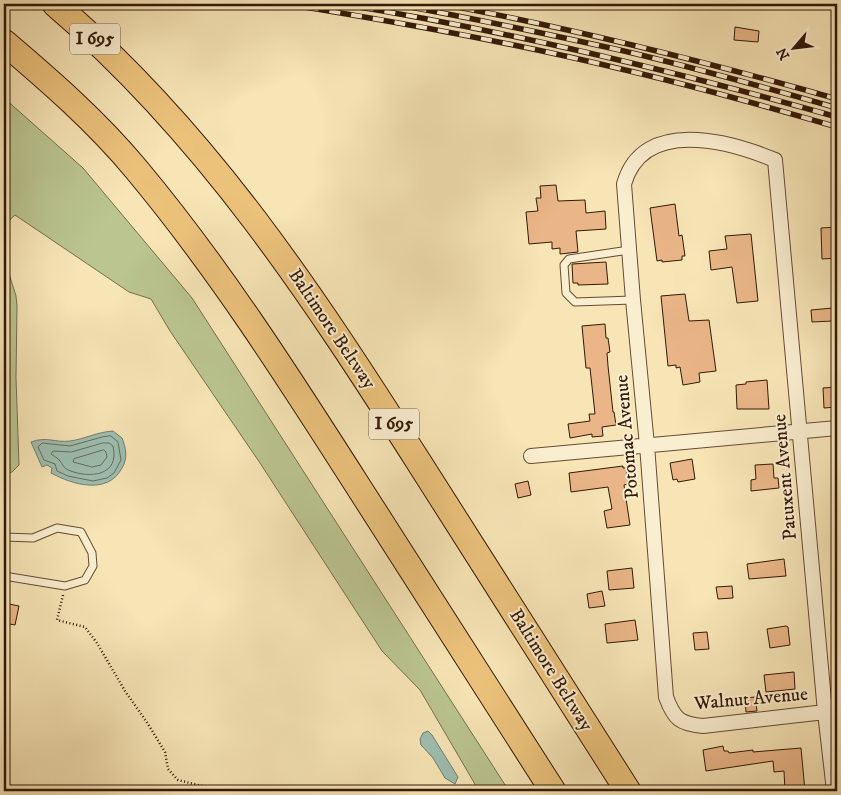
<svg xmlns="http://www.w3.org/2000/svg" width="841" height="795" font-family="'IM FELL DW Pica',serif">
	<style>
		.green { fill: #bac590; stroke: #766f4c }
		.water { fill: #9dbfb1; stroke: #737d6d }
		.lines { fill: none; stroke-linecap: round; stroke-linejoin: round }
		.shore { stroke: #686c5c; stroke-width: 1 }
		.building { fill: #eab687; stroke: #331907 }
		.service-casing { stroke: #644c33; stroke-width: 9 }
		.minor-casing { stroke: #644c33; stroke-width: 16 }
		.motorway-casing { stroke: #331907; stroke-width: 27 }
		.path { stroke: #331907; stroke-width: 2.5; stroke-dasharray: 1 2.5; stroke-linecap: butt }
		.service { stroke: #faeed0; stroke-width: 7 }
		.minor { stroke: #faeed0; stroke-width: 14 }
		.motorway { stroke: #ecc27b; stroke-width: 25 }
		.rail-casing { stroke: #331907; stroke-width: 5.5 }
		.rail { stroke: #faeed0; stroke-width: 4; stroke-dasharray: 11; stroke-linecap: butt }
		.labels { text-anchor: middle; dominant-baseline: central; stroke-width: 4; stroke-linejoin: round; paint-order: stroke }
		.shield { fill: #faeed0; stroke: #6f5943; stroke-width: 1 }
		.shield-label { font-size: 18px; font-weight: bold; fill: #331907 }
		.street-label { font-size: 19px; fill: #331907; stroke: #faeed0 }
	</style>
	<rect width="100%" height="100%" fill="#f7e5b6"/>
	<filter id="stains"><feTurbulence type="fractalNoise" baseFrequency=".004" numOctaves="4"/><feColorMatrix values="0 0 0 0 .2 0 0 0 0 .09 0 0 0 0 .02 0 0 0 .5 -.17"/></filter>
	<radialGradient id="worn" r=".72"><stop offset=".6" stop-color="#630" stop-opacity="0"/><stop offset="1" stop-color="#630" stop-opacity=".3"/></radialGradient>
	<path class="green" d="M4 98 83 168 192 298 509 791H479L420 690 382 651 260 463 170 331 151 299 129 292 15 215 6 223 4 243Z
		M4 258 16 296 17 306 16 378 19 465 12 472 4 474Z"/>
	<path class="water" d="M113 431 122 438C126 448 128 458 122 468 108 495 73 485 51 473L52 468 47 465 42 467 31 442C47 436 55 443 70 441 85 439 97 432 113 431Z
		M428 731 432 735 458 777 455 784 445 778 433 758 421 745 420 739 423 733Z"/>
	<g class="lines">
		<path class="shore" d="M111 436 118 442 121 460 114 473 107 478 93 481 68 476 57 471 55 464 44 460 38 447 42 443 70 446 102 437Z
			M103 443H109L113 446C120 476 90 479 68 470 63 467 63 465 60 461 58 458 54 456 51 454L53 451 71 452Z
			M104 450 106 452 107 457 101 465 92 467 73 462 74 459Z"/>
	</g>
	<path class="building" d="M735 27 759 31 758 42 734 40Z
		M556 185 558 201 585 200 586 213 605 211 606 229 576 231 578 252 560 254V248L552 249V242L529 244 526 212 538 211 536 198H541L540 186Z
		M675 204 679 236 682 235 685 256H682V260L662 262V260L657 261 650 208Z
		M837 227V258L822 259 821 228Z
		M751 234 758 301 737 303 732 267 711 270 709 251 727 249 725 236Z
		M606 262 608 284 578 285V283H573L572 264Z
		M685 294 689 321 709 320 716 371 699 373 700 382 683 385 680 367 676 368V365L668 366 661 296Z
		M833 308V321L812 322 811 310Z
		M605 324 606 338H608L610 352 607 353 608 366 613 412H614L616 425 602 427 603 436 592 437V434L570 438 568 424 590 421 589 414H595L590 368H586L582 326Z
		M767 380 769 409H737L736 385 746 384V382Z
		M837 387V407L824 408 823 388Z
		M692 459 695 479 678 482 677 479 673 480 670 463Z
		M773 464 774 478H778L779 488 751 491V480L756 479 755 465Z
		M623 466V468H626L628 484 624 485 630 525 607 528 604 511 612 509 608 487 571 492 569 473Z
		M528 481 531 495 518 498 515 484Z
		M784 559 786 576 749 579 747 564Z
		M632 568 634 588 609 590 607 571Z
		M732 586 733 598 718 599 716 587Z
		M602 591 605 606 589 608 587 594Z
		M4 603 19 606 15 625 4 623Z
		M635 620 638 640 607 643 605 624Z
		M786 626 788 627 790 645 770 648 767 629Z
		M707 632 709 649 695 650 693 633Z
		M794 672 795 689 766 692 764 675Z
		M755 697 757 711 746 712 745 698Z
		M723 746 724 751H728L729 753 753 750V752L801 748 805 791H785L784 771 774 772 773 761 706 771 703 750Z"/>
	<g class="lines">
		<g class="service-casing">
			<path id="service" d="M629 250 569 259 564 265 566 293 575 302 633 300
				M4 537 33 538 57 528 81 532 92 553 93 566 85 580 65 586 4 576"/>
		</g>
		<g class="minor-casing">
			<path id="minor" d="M531 456 837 428
				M834 791 825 712 775 160C729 141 643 117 624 184L633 300 647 445 666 697C674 719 680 724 703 726L825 712 837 710"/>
		</g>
		<g class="motorway-casing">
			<path id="motorway" d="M55 4C208 135 313 296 420 464 489 573 559 682 628 791
				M4 42C50 81 97 122 136 169 218 267 287 375 356 483 422 586 487 688 553 791"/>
		</g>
		<path class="path" d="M63 595 57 620 85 627 97 643 125 691 148 724 165 752 168 769 178 780 222 791"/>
		<use href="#service" class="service"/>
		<use href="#minor" class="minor"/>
		<use href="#motorway" class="motorway"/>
		<g class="rail-casing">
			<path id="rail" d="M286 4C398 22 510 42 621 69 694 86 765 106 837 127
				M341 4C509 31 674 71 837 117
				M394 4C471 18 548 34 624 51 696 68 767 88 837 108
				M442 4C575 29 707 62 837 99"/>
		</g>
		<use href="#rail" class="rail"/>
	</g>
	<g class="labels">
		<g class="shield">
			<rect x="70" y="23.5" width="50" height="31" rx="4"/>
			<rect x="369" y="408.5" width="50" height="31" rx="4"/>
		</g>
		<g class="shield-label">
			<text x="95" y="39">I 695</text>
			<text x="394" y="424">I 695</text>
		</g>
		<g class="street-label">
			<text transform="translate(332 329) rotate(56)">Baltimore Beltway</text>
			<text transform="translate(627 437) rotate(-95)">Potomac Avenue</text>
			<text transform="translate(785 477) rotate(-95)">Patuxent Avenue</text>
			<text transform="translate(551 670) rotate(58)">Baltimore Beltway</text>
			<text transform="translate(751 699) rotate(-5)">Walnut Avenue</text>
		</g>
	</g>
	<rect width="841" height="795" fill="none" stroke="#f7e5b6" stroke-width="20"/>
	<rect x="5" y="5" width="831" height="785" fill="none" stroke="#331907" stroke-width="2.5"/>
	<rect x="10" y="10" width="821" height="775" fill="none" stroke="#331907"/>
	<g transform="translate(794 48) rotate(242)" stroke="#faeed0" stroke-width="4" paint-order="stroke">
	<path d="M0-4L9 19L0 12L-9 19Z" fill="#331907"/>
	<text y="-8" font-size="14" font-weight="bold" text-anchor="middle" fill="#331907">N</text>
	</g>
	<rect width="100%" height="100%" filter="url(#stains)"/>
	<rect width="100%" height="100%" fill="url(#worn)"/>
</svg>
